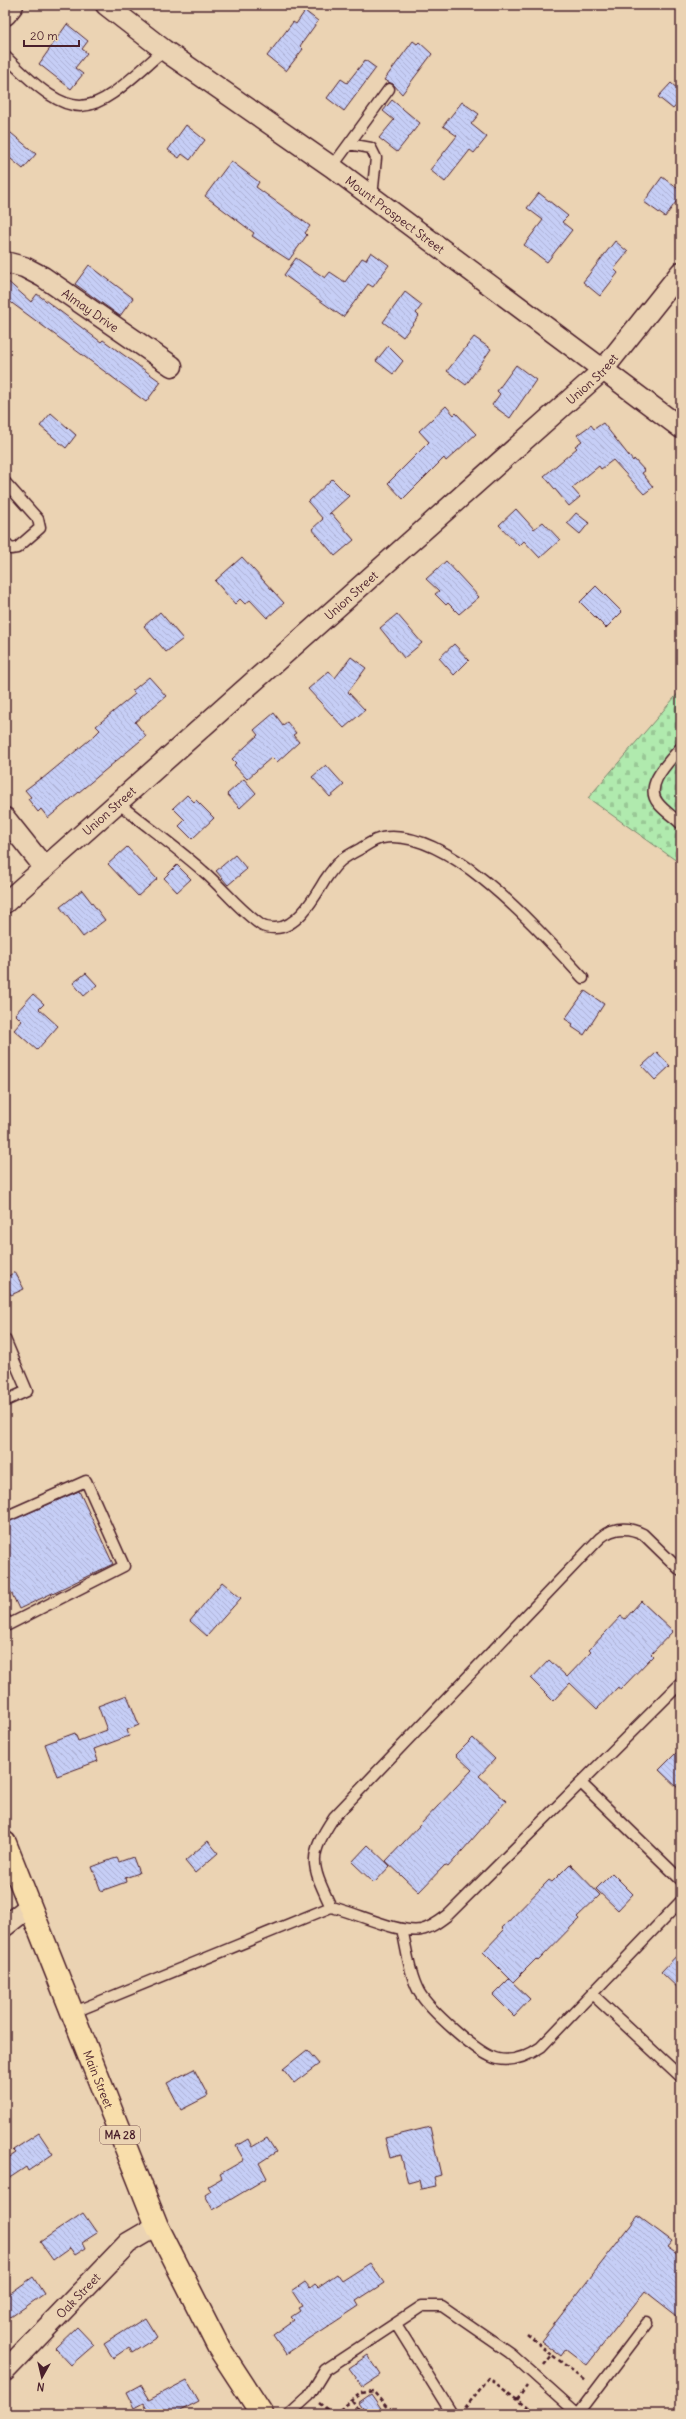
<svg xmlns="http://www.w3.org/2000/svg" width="686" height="2419" font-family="Delius,sans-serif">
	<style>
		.cemetery { fill: url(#cemetery-stones); stroke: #7d846c }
		.building { fill: url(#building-back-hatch); stroke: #4a1f2b }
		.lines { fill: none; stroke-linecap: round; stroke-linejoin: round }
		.service-casing { stroke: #4a1f2b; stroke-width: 13 }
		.minor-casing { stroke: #4a1f2b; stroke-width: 23 }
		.secondary-casing { stroke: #4a1f2b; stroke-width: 25 }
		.primary-casing { stroke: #4a1f2b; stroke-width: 25 }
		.path { stroke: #4a1f2b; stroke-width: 2.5; stroke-dasharray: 4 3; stroke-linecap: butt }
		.service { stroke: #ebd3b3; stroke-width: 10 }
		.minor { stroke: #ebd3b3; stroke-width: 20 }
		.secondary { stroke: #ebd3b3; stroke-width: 22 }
		.primary { stroke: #f8deab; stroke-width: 22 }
		.labels { text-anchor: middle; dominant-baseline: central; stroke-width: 3; stroke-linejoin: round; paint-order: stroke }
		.shield { fill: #ebd3b3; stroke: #7a5554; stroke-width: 1 }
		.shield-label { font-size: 11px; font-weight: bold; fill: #4a1f2b }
		.street-label { font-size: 12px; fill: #4a1f2b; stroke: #ebd3b3 }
	</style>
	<defs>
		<pattern id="cemetery-stones" width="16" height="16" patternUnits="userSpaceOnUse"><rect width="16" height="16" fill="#b0eaae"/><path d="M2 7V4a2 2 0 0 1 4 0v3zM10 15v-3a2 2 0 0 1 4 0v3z" fill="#99c896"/></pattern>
		<pattern id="building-back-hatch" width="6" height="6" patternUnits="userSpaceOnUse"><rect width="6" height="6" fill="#c6cef6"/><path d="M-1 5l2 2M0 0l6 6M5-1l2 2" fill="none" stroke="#acb0d3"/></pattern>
	</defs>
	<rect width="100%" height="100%" fill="#ebd3b3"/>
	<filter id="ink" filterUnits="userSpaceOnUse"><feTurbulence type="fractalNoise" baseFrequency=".025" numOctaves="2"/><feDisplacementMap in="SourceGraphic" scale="8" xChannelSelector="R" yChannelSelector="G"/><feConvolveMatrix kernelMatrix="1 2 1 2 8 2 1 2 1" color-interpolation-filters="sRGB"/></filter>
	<g filter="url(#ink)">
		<path class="cemetery" d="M681 690V864L588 798Z"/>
		<path class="building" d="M305 11 318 21 300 46 303 49 286 71 267 56 293 22 296 24Z
			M67 24 88 41 82 49 87 53 75 68 83 74 71 89 39 64Z
			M413 41 417 44 419 42 432 54 402 94 393 84 384 80Z
			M365 60 376 68 344 111 327 98 341 79 347 83Z
			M671 83 681 92V100L673 109 658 97Z
			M392 100 420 123 397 152 379 138 394 120 383 111Z
			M462 102 479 114 471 124 487 137 474 153 470 150 445 182 430 170 457 136 443 126Z
			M186 125 205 140 190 160 182 154 179 158 168 150Z
			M5 128 36 154 23 169 5 154Z
			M231 161 259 182 256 187 310 226 305 233 307 235 289 260 252 236 254 233 205 196Z
			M662 177 681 191V195L665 217 644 202Z
			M539 193 568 216 562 222 572 230 547 262 524 245 543 220 527 208Z
			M615 241 628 252 614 269 618 273 600 296 583 282Z
			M371 252 389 265 373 287 368 284 343 317 284 275 296 258 325 278 330 272 345 282 362 258 366 260Z
			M89 265 133 298 120 316 75 284Z
			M5 279 31 302 37 294 101 342 103 340 161 382 146 402 5 298Z
			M405 292 422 305 416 313 419 316 403 337 383 322Z
			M474 337 491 349 466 385 447 371Z
			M388 346 403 361 393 374 376 361Z
			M516 365 536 380 510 418 492 405 500 394 497 391Z
			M446 406 454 415 456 413 476 434 446 461 444 458 403 499 388 483 429 442 419 431Z
			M51 413 76 435 66 448 40 426Z
			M603 423 633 461 634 459 645 471 642 473 653 487 644 494 613 460 601 469 599 466 572 488 580 497 569 506 544 476 577 448 575 446 582 441 577 435 591 425 594 429Z
			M332 479 349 496 329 514 331 513 354 540 335 556 312 529 323 519 308 502Z
			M516 509 534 529 543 522 560 540 540 558 524 541 519 546 499 525Z
			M576 513 589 523 580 534 567 523Z
			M242 557 284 603 267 618 250 600 245 604 240 599 235 604 215 581Z
			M446 561 479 597 459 614 448 603 446 605 435 594 439 591 426 579Z
			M596 586 622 612 606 628 580 602Z
			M160 612 183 639 166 652 144 626Z
			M397 614 422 643 404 658 380 628Z
			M454 644 469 660 454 675 439 658Z
			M351 657 366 668 348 692 365 710 344 728 308 689 329 671 335 678Z
			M149 677 166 696 135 722 146 736 48 818 41 809 38 812 28 799 31 797 25 790 41 778 42 779 94 736 100 730 96 726 135 694 132 691Z
			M274 713 283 725 287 722 296 733 293 735 299 742 277 762 272 757 247 779 234 765 236 763 232 759 258 735 254 730Z
			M326 765 344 785 330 797 312 777Z
			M244 779 256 793 240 808 227 794Z
			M187 795 194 802 196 800 214 818 192 839 179 826 185 820 173 808Z
			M127 847 157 879 138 896 108 864Z
			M235 855 247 869 228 885 216 871Z
			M177 865 191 879 177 892 164 878Z
			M82 890 105 920 83 937 60 907Z
			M86 973 97 985 84 996 73 983Z
			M585 991 604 1004 584 1035 572 1027 573 1024 565 1019Z
			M33 994 44 1004 39 1009 58 1026 37 1050 14 1030 22 1021 15 1014Z
			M657 1052 670 1066 655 1080 642 1066Z
			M15 1272 24 1289 11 1295 5 1284V1278Z
			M79 1491 113 1564 19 1609 5 1579V1523Z
			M222 1582 241 1598 207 1636 190 1621Z
			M641 1601 673 1631 651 1654 653 1656 620 1690 618 1687 597 1709 570 1683 553 1701 531 1679 549 1660 567 1677 591 1652 589 1650 621 1616 625 1619Z
			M127 1695 139 1725 127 1730 129 1736 94 1749 98 1761 57 1776 45 1744 75 1733 78 1741 107 1730 98 1706Z
			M473 1738 495 1759 479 1776 506 1801 448 1867 445 1865 419 1892 386 1861 472 1770 456 1755Z
			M681 1748V1791L659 1770Z
			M208 1841 218 1853 195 1873 185 1861Z
			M368 1845 390 1866 374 1883 352 1862Z
			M133 1857 139 1873 125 1878 126 1882 101 1891 92 1867 113 1859 117 1858 119 1862Z
			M570 1864 600 1895 577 1917 579 1919 538 1961 536 1959 513 1982 483 1952 504 1930 502 1928 549 1880 552 1882Z
			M612 1873 633 1894 618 1910 596 1889Z
			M681 1951V1991L661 1972Z
			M509 1979 530 1999 514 2016 493 1995Z
			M307 2050 319 2064 294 2083 283 2069Z
			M194 2069 208 2096 181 2110 167 2083Z
			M430 2127 441 2175 434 2177 436 2186 421 2189 419 2180 408 2183 401 2155 390 2158 385 2138Z
			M39 2133 53 2154 28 2171 26 2167 5 2181V2160L16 2153 13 2150Z
			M267 2138 276 2152 259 2163 267 2178 213 2210 205 2195 211 2191 208 2186 222 2178 220 2174 244 2160 236 2146 248 2139 252 2147Z
			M83 2213 97 2233 83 2242 86 2248 75 2255 70 2248 53 2260 40 2242Z
			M638 2216 672 2241 667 2247 681 2257V2319L645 2291 587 2365 566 2349 561 2356 541 2341Z
			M370 2263 384 2283 356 2301 359 2306 286 2354 273 2335 294 2320 291 2317 300 2311 298 2308 302 2306 292 2291 305 2282 310 2288 315 2284 318 2287 337 2274 342 2281Z
			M33 2277 44 2294 5 2321V2297Z
			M145 2318 157 2337 132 2353 129 2347 113 2358 104 2344Z
			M77 2327 94 2345 71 2365 55 2348Z
			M368 2355 381 2375 363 2387 349 2368Z
			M187 2380 199 2401 174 2414H150L144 2403 135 2408 127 2392 140 2385 149 2400Z
			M371 2394 385 2414H366L358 2403Z"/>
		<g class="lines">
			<g class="service-casing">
				<path id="service" d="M5 56C81 132 91 114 164 50
					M349 144 371 148 376 158 372 197
					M332 167 389 89
					M5 482 38 519 40 528 17 548 11 549 5 543
					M681 747C670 761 643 785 658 803 664 811 674 817 681 824
					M118 803C146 826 176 847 203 871 223 888 239 910 261 925 264 927 271 928 275 928 298 928 315 896 325 880 338 861 341 859 360 849 367 845 375 839 382 838 449 826 541 933 583 978
					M5 1339 27 1391 5 1401
					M5 1517 86 1481 124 1566 8 1625 5 1619
					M681 1571 643 1534C627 1526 613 1527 600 1538L334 1817C307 1858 311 1864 331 1907 355 1912 398 1934 421 1930 431 1928 440 1921 448 1915L681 1683
					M581 1783 681 1880
					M402 1929C407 1950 409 1973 419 1992 429 2009 478 2055 498 2059 514 2062 528 2056 541 2047L681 1901
					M592 1994 681 2077
					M72 2013 331 1907
					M396 2324 452 2414
					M289 2414 309 2396 325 2370 422 2306H442L510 2353 578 2414
					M578 2414 647 2323"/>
			</g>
			<g class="minor-casing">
				<g id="minor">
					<path id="s1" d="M106 5 164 50 332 167 681 428"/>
					<path id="s2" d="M5 262 24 267 43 277 172 366"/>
					<path d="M5 818 44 867"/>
					<path id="s3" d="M5 903 602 371 681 272"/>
					<path d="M5 1926 30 1906"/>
					<path id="s4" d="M5 2371 128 2243 157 2226"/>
				</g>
			</g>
			<g class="secondary-casing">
				<path id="secondary" d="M5 14 12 5"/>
			</g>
			<g class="primary-casing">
				<g id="primary">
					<path id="s5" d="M5 1843 157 2226 219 2348 262 2414"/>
				</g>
			</g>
			<path class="path" d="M527 2334 552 2355
				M544 2365 552 2355 585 2380
				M517 2400 527 2386
				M352 2401 361 2414
				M319 2403 333 2414
				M465 2408 489 2378 535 2414
				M334 2414 362 2393 373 2391 390 2411H398L400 2414"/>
			<use href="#service" class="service"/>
			<use href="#minor" class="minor"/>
			<use href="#secondary" class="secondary"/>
			<use href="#primary" class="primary"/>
		</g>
	</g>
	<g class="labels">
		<rect class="shield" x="100" y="2126" width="40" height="18" rx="3"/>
		<g class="shield-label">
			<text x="120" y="2135">MA 28</text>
		</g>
		<g class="street-label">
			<text stroke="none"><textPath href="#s1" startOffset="357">Mount Prospect Street</textPath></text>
			<text stroke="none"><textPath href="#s2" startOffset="99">Almay Drive</textPath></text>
			<text stroke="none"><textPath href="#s3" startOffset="787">Union Street</textPath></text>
			<text stroke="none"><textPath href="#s3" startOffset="463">Union Street</textPath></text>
			<text stroke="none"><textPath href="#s3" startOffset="139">Union Street</textPath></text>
			<text stroke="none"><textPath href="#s5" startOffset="254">Main Street</textPath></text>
			<text stroke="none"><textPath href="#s4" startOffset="105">Oak Street</textPath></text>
		</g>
	</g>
	<rect width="686" height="2419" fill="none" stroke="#ebd3b3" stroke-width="20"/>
	<rect x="10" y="10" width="666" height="2399" fill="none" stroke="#4a1f2b" stroke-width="1.5" filter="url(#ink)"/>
	<g transform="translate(42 2377) rotate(188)" stroke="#ebd3b3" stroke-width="3" paint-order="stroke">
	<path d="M0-3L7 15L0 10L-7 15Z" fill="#4a1f2b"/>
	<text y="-6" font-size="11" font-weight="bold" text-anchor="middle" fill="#4a1f2b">N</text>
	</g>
	<path d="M24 40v6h55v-6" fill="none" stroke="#4a1f2b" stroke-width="2"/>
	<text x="30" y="40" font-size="12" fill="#4a1f2b" stroke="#ebd3b3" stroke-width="3" paint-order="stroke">20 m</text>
</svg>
